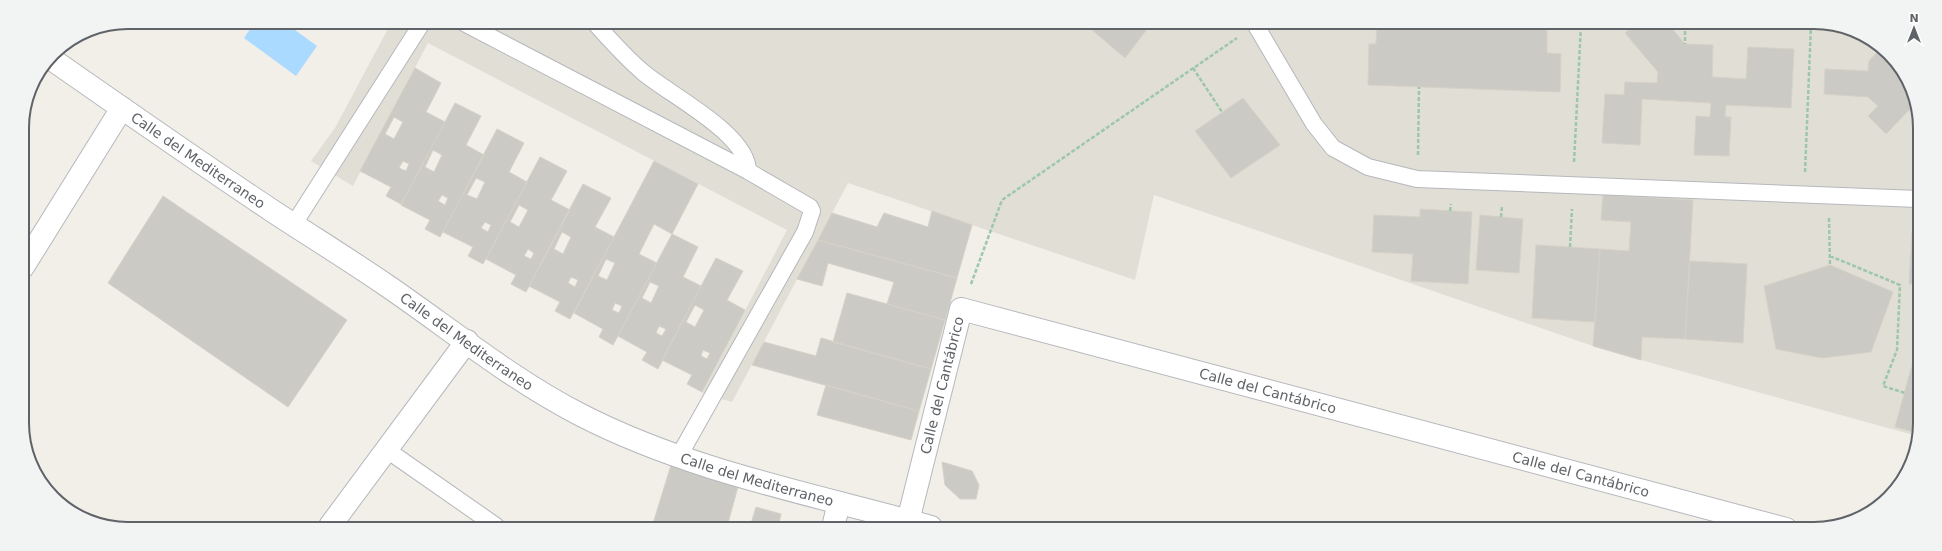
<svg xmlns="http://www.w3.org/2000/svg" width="1942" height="551" font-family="'DejaVu Sans',sans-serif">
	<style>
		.education { fill: #e1ded6 }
		.water { fill: #aadaff }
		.building { fill: #cccac5; stroke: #d6d1c6; fill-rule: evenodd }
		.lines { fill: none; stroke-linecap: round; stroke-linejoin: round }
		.service-casing { stroke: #b5b8bc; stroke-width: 18 }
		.minor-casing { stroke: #b5b8bc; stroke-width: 24 }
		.tertiary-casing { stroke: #b5b8bc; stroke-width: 24 }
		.path { stroke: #9cc7a9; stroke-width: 2.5; stroke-dasharray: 4 2; stroke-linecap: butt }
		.service { stroke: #fff; stroke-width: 16 }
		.minor { stroke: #fff; stroke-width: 22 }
		.tertiary { stroke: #fff; stroke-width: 22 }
		.labels { text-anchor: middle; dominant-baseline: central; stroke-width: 3; stroke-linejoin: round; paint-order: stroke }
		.street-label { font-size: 14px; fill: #5f6368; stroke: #fff }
		.rim { fill: none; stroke: #5f6368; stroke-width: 2 }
	</style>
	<rect width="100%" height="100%" fill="#f1efe8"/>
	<path class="education" d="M391 23 1842 26 1889 53 1918 107 1917 436 1641 360 1593 346 1154 195 1135 280 848 183 732 402 702 393 787 230 428 43 353 186 311 161 335 128Z"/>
	<path class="water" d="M255 22H284L317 46 296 76 244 38Z"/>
	<path class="building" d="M1085 24H1151L1125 58Z
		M1377 25H1547V53L1561 54 1560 92 1368 85 1369 44H1376Z
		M1635 25H1669L1685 44 1713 45 1712 77 1746 79 1748 47 1794 49 1791 108 1726 105 1725 117H1731L1729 156 1694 155 1696 116 1710 117 1711 103 1642 99 1640 145 1602 143 1605 94 1624 95 1625 82 1657 83 1658 72 1625 33Z
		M1881 48 1889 53 1918 107V119L1909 110 1886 134 1868 116 1878 106 1868 97 1824 94 1825 69 1868 71 1869 61Z
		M415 68 441 83 426 112 445 122 401 204 386 196 391 187 360 171ZM394 117 403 122 394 139 385 134ZM403 161 409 164 406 171 399 168Z
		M1243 98 1280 145 1231 178 1195 131Z
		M455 103 481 116 466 145 484 155 440 237 425 229 430 220 401 205ZM433 150 442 155 434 172 425 167ZM442 195 448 198 445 205 438 201Z
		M1918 122V132L1913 127Z
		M497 129 524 143 509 172 527 182 483 264 468 256 473 247 443 232ZM476 178 485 182 477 199 467 195ZM485 222 491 225 488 232 481 228Z
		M540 157 567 171 551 200 570 210 526 292 511 284 516 275 486 259ZM519 205 528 210 519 227 510 222ZM528 249 534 253 531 259 524 256Z
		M654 161 698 184 672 234 654 224 639 254 657 263 613 345 599 337 603 329 574 313ZM606 259 615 263 607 280 598 276ZM615 303 622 306 619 313 612 310Z
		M583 184 611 198 595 227 614 237 570 319 555 311 560 302 529 286ZM562 232 571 237 563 254 554 249ZM571 277 578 280 575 287 568 283Z
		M1603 195 1693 200 1685 339 1642 337 1641 360 1593 346 1600 249 1629 251 1631 222 1601 220Z
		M163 196 347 320 288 407 108 283Z
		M1420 209 1472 212 1468 284 1411 281 1413 254 1372 252 1374 215 1420 217Z
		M932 211 972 225 957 278 818 240 832 213 877 227 884 213 928 227Z
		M1480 215 1523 219 1519 273 1476 270Z
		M1912 232 1917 233V284H1909Z
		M672 234 698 247 683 277 701 286 658 369 642 360 647 352 618 336ZM650 282 659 286 651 303 642 298ZM659 326 666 329 662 336 656 333Z
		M818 240 957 278 945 320 887 304 894 282 828 263 822 286 797 279Z
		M1536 245 1600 249 1595 322 1532 318Z
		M716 258 743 271 727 300 745 310 702 392 687 384 692 375 662 360ZM695 305 704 310 695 327 686 322ZM703 350 710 353 707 359 701 356Z
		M1690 261 1747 264 1743 343 1685 339Z
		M1830 265 1893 292 1871 352 1822 358 1776 349 1764 286Z
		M847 293 945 320 931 369 833 342Z
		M821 338 931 369 919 411 752 365 764 342 816 356Z
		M1914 358 1917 359V433L1895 427Z
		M826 385 919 411 911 440 817 415Z
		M942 462 972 471 979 485 976 499H960L945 485Z
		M671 465 739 483 727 527H652Z
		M756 507 781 514 778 527H750Z"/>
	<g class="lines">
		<g class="service-casing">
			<path id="service" d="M464 23 748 171 810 207 812 211 805 232 679 456
				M595 23C611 41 626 58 644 73 670 95 748 134 748 171
				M1255 24 1314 124 1333 148 1368 167 1417 179 1918 199
				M294 224 422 23
				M387 450 496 526"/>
		</g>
		<g class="minor-casing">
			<g id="minor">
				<path d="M23 267 122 108"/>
				<path id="s1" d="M908 521 961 309 1786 529"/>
				<path d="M833 527 839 503"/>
			</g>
		</g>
		<g class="tertiary-casing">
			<g id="tertiary">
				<path id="s2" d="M50 58C123 109 196 160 271 210 309 235 348 259 386 285 449 328 511 379 579 414 689 471 813 494 931 527"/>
				<path d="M330 526 467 341"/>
			</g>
		</g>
		<path class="path" d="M1685 25V44
			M1870 42 1878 52
			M1193 68 1222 112
			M1418 155 1419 87
			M1574 162 1581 25
			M1805 172 1811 25
			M1450 211 1451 204
			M1501 217 1502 206
			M1829 218 1830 265
			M1570 247 1572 209
			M1830 256 1900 285 1897 350 1883 386 1905 393
			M971 284 1002 200 1237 38"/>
		<use href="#service" class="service"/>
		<use href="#minor" class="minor"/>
		<use href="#tertiary" class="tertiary"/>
	</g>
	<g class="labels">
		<g class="street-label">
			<text stroke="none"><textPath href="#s2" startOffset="180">Calle del Mediterraneo</textPath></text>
			<text stroke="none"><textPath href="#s2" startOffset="504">Calle del Mediterraneo</textPath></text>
			<text stroke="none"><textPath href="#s1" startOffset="140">Calle del Cantábrico</textPath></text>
			<text stroke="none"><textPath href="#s1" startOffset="536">Calle del Cantábrico</textPath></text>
			<text stroke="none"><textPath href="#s1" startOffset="860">Calle del Cantábrico</textPath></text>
			<text stroke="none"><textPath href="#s2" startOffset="828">Calle del Mediterraneo</textPath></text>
		</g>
	</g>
	<path d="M0 0H1942V551H0ZM128 29H1814A99 99 0 0 1 1913 128V423A99 99 0 0 1 1814 522H128A99 99 0 0 1 29 423V128A99 99 0 0 1 128 29Z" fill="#f2f3f3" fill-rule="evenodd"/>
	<path class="rim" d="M128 29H1814A99 99 0 0 1 1913 128V423A99 99 0 0 1 1814 522H128A99 99 0 0 1 29 423V128A99 99 0 0 1 128 29Z"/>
	<g transform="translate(1914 28)" stroke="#ffffff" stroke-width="3" paint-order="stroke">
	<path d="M0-3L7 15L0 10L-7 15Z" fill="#5f6368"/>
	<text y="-6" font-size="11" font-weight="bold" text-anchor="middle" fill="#5f6368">N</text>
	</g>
</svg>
